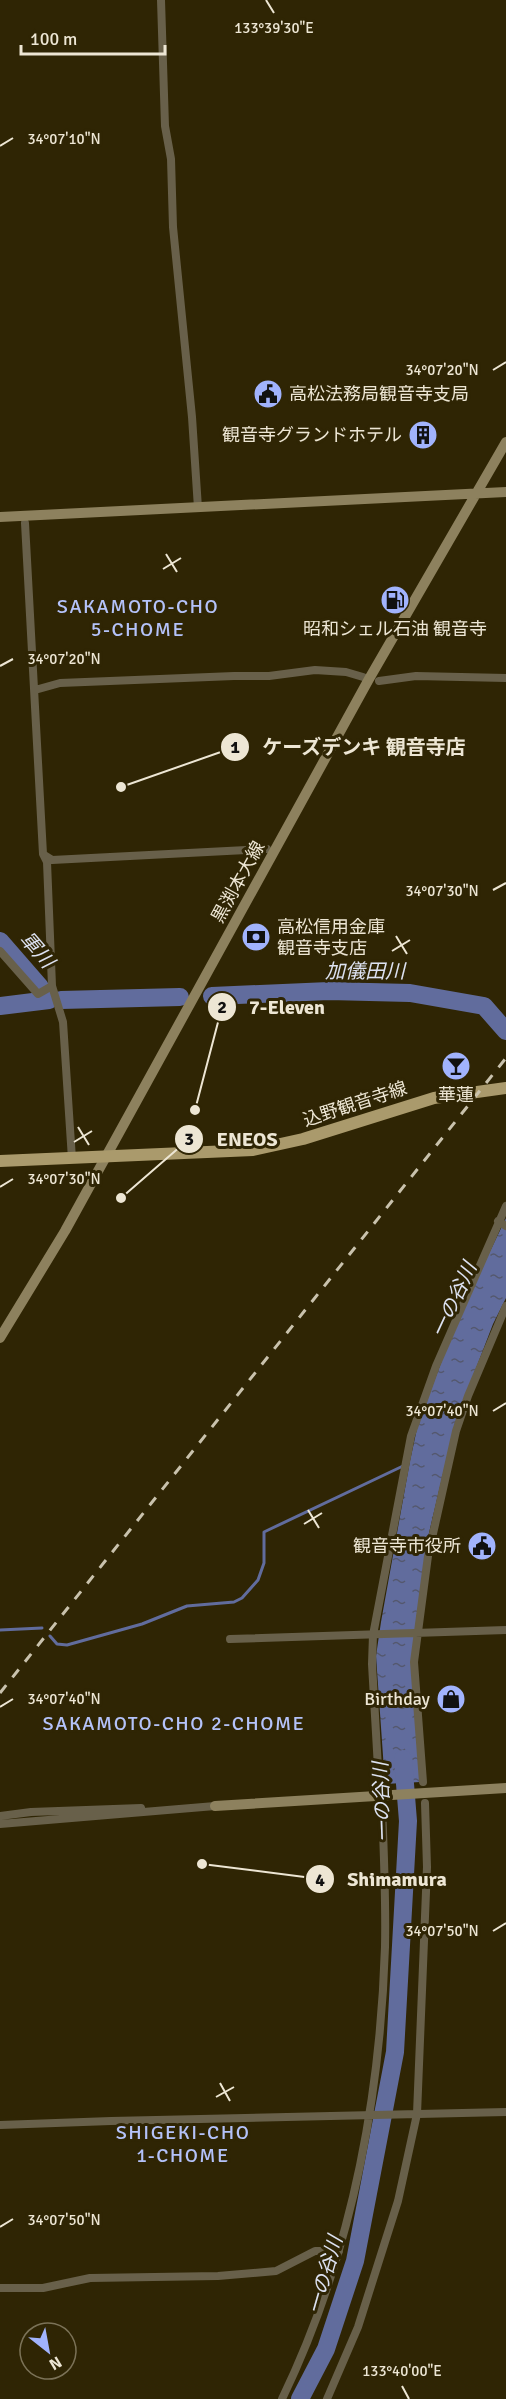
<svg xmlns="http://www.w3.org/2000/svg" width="506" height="2399" font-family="Signika,'Noto Sans JP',sans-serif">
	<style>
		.water { fill: url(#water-ripples) }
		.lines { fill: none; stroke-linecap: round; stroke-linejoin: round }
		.stream { stroke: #616c9d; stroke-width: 3 }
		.river { stroke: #616c9d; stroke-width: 18 }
		.street { stroke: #68604a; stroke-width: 8 }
		.secondary { stroke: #8d815e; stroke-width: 10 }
		.primary { stroke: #aa9a6c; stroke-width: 12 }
		.rail { stroke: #c9c2ad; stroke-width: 3; stroke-dasharray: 10 10; stroke-linecap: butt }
		.ticks { fill: none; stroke: #ede6d4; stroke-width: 2 }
		.labels { text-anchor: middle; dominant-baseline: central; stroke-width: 6; stroke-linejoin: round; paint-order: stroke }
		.poi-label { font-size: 18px; fill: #ede6d4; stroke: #2f2504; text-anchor: end }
		.street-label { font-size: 18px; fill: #ede6d4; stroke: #2f2504 }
		.neighbourhood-label { font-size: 20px; letter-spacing: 1.5px; fill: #b4c2f9; stroke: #2f2504 }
		.water-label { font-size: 20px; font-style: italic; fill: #dde2f1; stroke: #2f2504 }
		.ticks-label { font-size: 15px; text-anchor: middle; fill: #ede6d4; stroke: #2f2504; stroke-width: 6; stroke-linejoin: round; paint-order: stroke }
		.leader { fill: none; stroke: #ede6d4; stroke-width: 2 }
		.callout-dot { fill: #ede6d4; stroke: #2f2504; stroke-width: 2 }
		.mark-label { font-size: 18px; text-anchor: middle; font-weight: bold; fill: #111 }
		.callout-label { font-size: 20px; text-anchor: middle; font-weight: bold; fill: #ede6d4; stroke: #2f2504; stroke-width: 6; stroke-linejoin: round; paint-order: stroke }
	</style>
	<defs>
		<pattern id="water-ripples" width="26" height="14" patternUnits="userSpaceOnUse" patternTransform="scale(1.5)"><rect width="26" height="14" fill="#616c9d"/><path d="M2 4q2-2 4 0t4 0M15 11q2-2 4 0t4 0" fill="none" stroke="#54586e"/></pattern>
	</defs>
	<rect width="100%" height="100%" fill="#2f2504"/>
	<path class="water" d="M506 1218V1298L493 1324 455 1423 428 1537 416 1621 420 1782 385 1784 376 1656 381 1622 410 1461 418 1424 458 1318Z"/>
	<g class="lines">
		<path class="stream" d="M0 1630 42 1628
			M50 1636 57 1644 67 1645 142 1624 187 1606 234 1602 242 1598 258 1580 264 1563V1532L403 1466"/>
		<path class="river" d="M0 941 40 987
			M212 996 329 991 410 993 484 1006 506 1031
			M61 1000 180 997
			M0 1006 49 1000
			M300 2399 326 2349 355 2261 395 2052 408 1821 403 1759"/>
		<path class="street" d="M161 0 165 126 171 159 173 227 192 417 198 508
			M25 523 43 854 47 862 52 986 63 1022 72 1159
			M379 681 416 676 506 678
			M35 690 60 683 234 676H269L315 670 346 672 363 677
			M44 855 52 860 267 849
			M0 951 38 994 52 986
			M498 1221 506 1226
			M230 1639 506 1630
			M423 1782 414 1662 428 1556 456 1431 468 1396 506 1306
			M379 1785 372 1664 373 1635 411 1436 436 1366 506 1206
			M0 1816 31 1812 141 1808
			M0 1824 215 1806
			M0 2125 111 2121 506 2112
			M0 2288H43L90 2278 218 2276 276 2271 315 2251H339
			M282 2399C350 2258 380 2103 385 1947 386 1900 384 1853 382 1806
			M327 2399 358 2327 398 2201 417 2114 427 1867 425 1803"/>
		<path class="secondary" d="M0 517 506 492
			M0 1338 65 1231 369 679 506 442
			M215 1806 506 1788"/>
		<path class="primary" d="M0 1161 253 1150 303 1139 434 1098 506 1088"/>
		<path class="rail" d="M0 1693 506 1058"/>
	</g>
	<path class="ticks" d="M266 0 274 13M0 146 13 138M493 370 506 362M166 554 177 572M163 569 181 558M0 666 13 659M493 890 506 883M396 936 407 954M392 951 410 940M78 1127 89 1145M74 1142 92 1131M0 1187 13 1179M493 1411 506 1403M308 1510 319 1528M304 1524 322 1513M0 1707 13 1699M493 1931 506 1923M220 2083 230 2101M216 2097 234 2087M0 2227 13 2219M402 2386 409 2399"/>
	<defs>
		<g id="civic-disc" transform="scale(1.5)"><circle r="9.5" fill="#a1b3fd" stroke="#2f2504"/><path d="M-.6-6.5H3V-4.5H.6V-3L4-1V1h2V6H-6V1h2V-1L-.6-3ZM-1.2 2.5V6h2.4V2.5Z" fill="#111"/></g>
		<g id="building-disc" transform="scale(1.5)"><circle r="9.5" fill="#a1b3fd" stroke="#2f2504"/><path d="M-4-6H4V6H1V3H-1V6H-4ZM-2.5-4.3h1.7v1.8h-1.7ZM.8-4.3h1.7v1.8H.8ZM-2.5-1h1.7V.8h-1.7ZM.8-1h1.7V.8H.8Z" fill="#111"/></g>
		<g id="fuel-disc" transform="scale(1.5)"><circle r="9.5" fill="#a1b3fd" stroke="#2f2504"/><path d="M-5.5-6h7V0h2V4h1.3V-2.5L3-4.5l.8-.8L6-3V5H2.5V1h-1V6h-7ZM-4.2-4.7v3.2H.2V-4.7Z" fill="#111"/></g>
		<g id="bank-disc" transform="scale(1.5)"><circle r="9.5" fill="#a1b3fd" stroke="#2f2504"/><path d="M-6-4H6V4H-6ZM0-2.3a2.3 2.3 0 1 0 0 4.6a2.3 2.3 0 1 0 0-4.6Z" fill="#111"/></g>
		<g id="bar-disc" transform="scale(1.5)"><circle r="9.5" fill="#a1b3fd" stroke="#2f2504"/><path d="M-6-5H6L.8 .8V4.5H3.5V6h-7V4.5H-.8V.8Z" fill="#111"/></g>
		<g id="shop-disc" transform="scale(1.5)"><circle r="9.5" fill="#a1b3fd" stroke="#2f2504"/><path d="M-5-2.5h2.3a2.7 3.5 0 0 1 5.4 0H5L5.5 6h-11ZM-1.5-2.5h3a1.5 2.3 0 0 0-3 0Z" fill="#111"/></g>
	</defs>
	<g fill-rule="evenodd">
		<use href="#civic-disc" x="268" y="394"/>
		<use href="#building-disc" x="423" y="435"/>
		<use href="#fuel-disc" x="395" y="600"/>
		<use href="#bank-disc" x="256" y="937"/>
		<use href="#bar-disc" x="456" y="1066"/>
		<use href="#civic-disc" x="482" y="1546"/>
		<use href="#shop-disc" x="451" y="1699"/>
	</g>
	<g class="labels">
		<g class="poi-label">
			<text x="289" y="394" text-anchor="start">高松法務局観音寺支局</text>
			<text x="402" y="435">観音寺グランドホテル</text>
			<text x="395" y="629" text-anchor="middle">昭和シェル石油 観音寺</text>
			<text x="277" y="927" text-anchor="start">高松信用金庫<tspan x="277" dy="21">観音寺支店</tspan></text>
			<text x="456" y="1095" text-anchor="middle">華蓮</text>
			<text x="461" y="1546">観音寺市役所</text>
			<text x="430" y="1699">Birthday</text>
		</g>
		<g class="street-label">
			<text transform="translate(238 882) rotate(-61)">黒渕本大線</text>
			<text transform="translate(355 1104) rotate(-18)">込野観音寺線</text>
		</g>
		<g class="neighbourhood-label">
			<text x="138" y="606">SAKAMOTO-CHO<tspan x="138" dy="23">5-CHOME</tspan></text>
			<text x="174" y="1723">SAKAMOTO-CHO 2-CHOME</text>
			<text x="183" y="2132">SHIGEKI-CHO<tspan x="183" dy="23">1-CHOME</tspan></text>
		</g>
		<g class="water-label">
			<text transform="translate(37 950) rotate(49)">軍川</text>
			<text x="365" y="971">加儀田川</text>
			<text transform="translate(454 1300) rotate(-65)">一の谷川</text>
			<text transform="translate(382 1802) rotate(-92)">一の谷川</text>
			<text transform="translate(325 2275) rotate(-74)">一の谷川</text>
		</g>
	</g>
	<g class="ticks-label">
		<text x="274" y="33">133°39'30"E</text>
		<text x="64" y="144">34°07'10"N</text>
		<text x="442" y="375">34°07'20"N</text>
		<text x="64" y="664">34°07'20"N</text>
		<text x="442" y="896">34°07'30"N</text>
		<text x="64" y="1184">34°07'30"N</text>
		<text x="442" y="1416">34°07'40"N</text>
		<text x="64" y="1704">34°07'40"N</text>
		<text x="442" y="1936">34°07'50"N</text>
		<text x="64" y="2225">34°07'50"N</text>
		<text x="402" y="2376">133°40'00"E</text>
	</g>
	<path class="leader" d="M121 787L235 747M195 1110L222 1007M121 1198L189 1139M202 1864L320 1879"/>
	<g class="callout-dot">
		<circle cx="121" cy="787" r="6"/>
		<circle cx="195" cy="1110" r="6"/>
		<circle cx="121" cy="1198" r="6"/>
		<circle cx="202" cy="1864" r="6"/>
		<circle cx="235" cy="747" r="15"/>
		<circle cx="222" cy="1007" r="15"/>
		<circle cx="189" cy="1139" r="15"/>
		<circle cx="320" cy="1879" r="15"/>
	</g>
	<g class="mark-label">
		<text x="235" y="753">1</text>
		<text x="222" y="1013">2</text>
		<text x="189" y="1145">3</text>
		<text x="320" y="1886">4</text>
	</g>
	<g class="callout-label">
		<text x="364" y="754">ケーズデンキ 観音寺店</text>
		<text x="287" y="1014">7-Eleven</text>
		<text x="247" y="1146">ENEOS</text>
		<text x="397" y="1886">Shimamura</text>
	</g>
	<g transform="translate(48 2351) rotate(149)"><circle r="28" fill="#2f2504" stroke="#7b7257" stroke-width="1.5"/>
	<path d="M0-4.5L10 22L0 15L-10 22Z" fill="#a1b3fd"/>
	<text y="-9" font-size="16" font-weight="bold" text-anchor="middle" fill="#ede6d4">N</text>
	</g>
	<path d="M21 45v9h144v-9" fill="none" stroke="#ede6d4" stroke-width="3"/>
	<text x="30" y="45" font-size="18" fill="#ede6d4" stroke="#2f2504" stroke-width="4.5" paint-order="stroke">100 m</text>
</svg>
